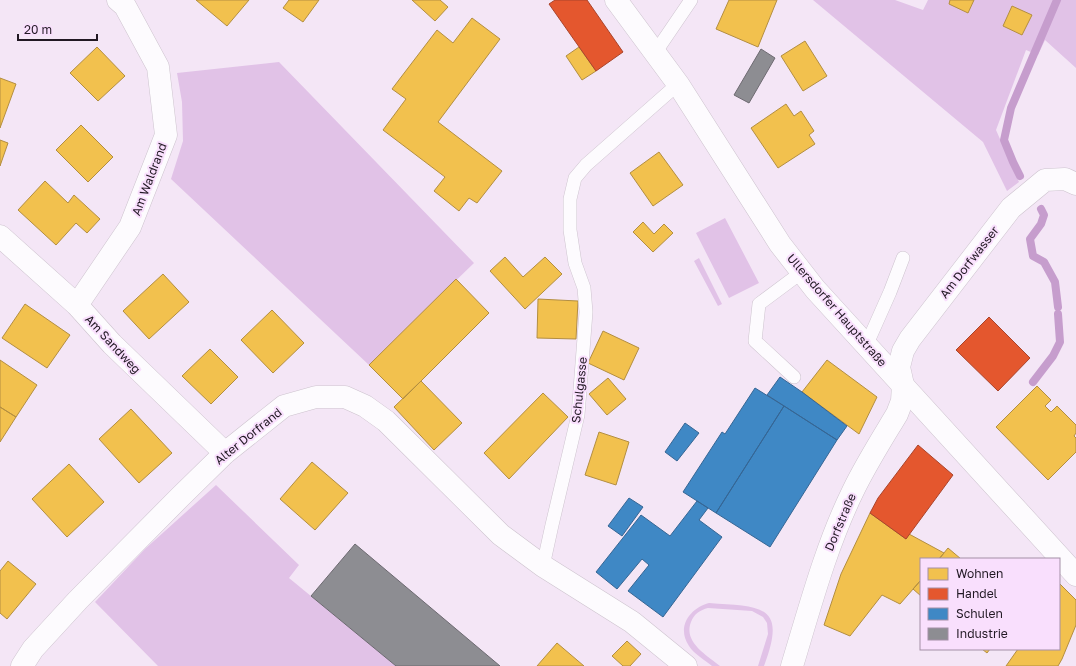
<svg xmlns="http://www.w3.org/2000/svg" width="1076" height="666" font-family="'Golos Text',sans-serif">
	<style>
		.green { fill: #e1c2e7 }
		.homes { fill: #f2c14e; stroke: #b38e41 }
		.shops { fill: #e4572e; stroke: #aa442b }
		.schools { fill: #3f88c5; stroke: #366694 }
		.industry { fill: #8d8d92; stroke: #6d6a71 }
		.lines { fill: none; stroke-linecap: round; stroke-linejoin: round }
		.stream { stroke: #c69dcd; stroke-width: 8 }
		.lane-casing { stroke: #cdc3ce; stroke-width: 14 }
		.street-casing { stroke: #cdc3ce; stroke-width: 23 }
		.secondary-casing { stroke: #cdc3ce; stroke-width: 23 }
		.lane { stroke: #fdfbfe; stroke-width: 13 }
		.street { stroke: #fdfbfe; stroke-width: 22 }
		.secondary { stroke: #fdfbfe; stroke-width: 22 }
		.labels { text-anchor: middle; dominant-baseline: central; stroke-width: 4; stroke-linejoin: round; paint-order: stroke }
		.street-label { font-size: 12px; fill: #211823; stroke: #f9dffd }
	</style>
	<rect width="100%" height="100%" fill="#f4e6f6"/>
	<path class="green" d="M813 0H895L923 10 928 0H1076V68L1045 40 1038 55 1026 50 996 130 1019 182 1007 191 983 142Z
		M279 62 474 263 369 365 171 179 183 141 182 102 177 73Z
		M725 218 759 283 729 298 696 233Z
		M699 258 722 304 718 306 694 261Z
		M216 485 299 565 289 578 396 666H158L95 602 145 549Z
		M709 603C760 607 788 603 764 666H758L768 634 767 623 763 617 752 611 708 608C700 610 694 614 691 622 683 642 707 655 720 666H712C705 660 694 654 689 646 676 627 690 608 709 603Z"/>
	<path class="homes" d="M196 0H249L227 26Z
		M289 0H319L303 22 283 8Z
		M412 0H440L448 7 435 21Z
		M729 0H777L758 47 716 29Z
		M950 0H974L968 13 949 4Z
		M1012 6 1032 15 1022 35 1003 26Z
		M472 18 500 39 438 122 502 171 477 203 469 198 459 211 434 191 445 177 383 130 406 99 392 89 437 30 453 43Z
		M805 41 827 76 803 91 781 56Z
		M97 47 125 76 98 101 70 73Z
		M579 47 596 71 582 80 566 56Z
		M0 78 16 84 0 128Z
		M786 104 794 116 801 111 814 131 809 135 815 144 778 168 751 128Z
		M81 125 113 157 88 182 56 150Z
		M0 140 8 143 0 166Z
		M659 152 683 185 653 206 630 173Z
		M45 181 68 203 74 195 100 219 87 233 76 223 56 245 18 210Z
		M643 222 654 234 664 224 673 233 653 252 633 232Z
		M505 257 523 277 545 257 562 274 525 309 490 271Z
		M163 274 189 302 149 339 123 311Z
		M456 279 489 313 403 399 369 365Z
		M538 299 578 301 576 339 537 338Z
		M25 304 70 335 47 368 2 338Z
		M272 310 304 343 273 373 241 340Z
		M603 331 639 348 624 380 588 363Z
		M210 349 238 377 211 404 182 376Z
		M0 360 37 385 16 417 0 407Z
		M827 360 877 397 859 434 802 392Z
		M608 378 626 399 607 415 589 394Z
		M421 381 462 423 434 450 394 407Z
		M1037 386 1051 400 1045 406 1051 412 1057 406 1076 425V433L1074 436 1076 438V452L1048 480 996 427Z
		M543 393 568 417 509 479 484 453Z
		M0 407 16 417 0 442Z
		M131 409 172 453 139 483 99 439Z
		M599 432 629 442 616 485 585 475Z
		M312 462 348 493 315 530 280 499Z
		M69 464 104 502 67 537 32 499Z
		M870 513 906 539 909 534 944 553 939 559H921V580L900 604 882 595 850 636 824 625 841 574Z
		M948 548 961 559H939Z
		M8 561 36 584 7 619 0 613V571Z
		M921 580V596L913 589Z
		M1059 583 1076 600V625L1062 659 1058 666H1006L1018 649H1059Z
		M627 641 641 654 630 666H623L612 656Z
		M557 643 584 666H537Z
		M982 649H990L987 653Z"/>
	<path class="shops" d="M555 0H587L623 52 596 71 549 4Z
		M989 317 1030 358 998 391 956 350Z
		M918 445 953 475 906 539 870 513 878 498Z"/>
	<path class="schools" d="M780 377 802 392 847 426 837 440 767 395Z
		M755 388 784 406 716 513 683 492 722 432 725 434Z
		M784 406 837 440 770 547 716 513Z
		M685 423 699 433 677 461 665 452Z
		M629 498 643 507 622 536 608 526Z
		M697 501 708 508 699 520 722 537 663 617 628 591 649 565 642 559 617 589 596 572 641 515 670 536Z"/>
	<path class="industry" d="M761 49 775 58 749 103 734 95Z
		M355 544 500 666H396L311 596Z"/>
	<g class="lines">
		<path class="stream" d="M1020 176 1013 162 1004 140 1011 108 1057 0
			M1041 209 1044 215 1041 224 1030 239 1033 256 1044 262 1055 282 1058 307
			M1033 382 1053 356 1060 342 1058 314"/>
		<g class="lane-casing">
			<path id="lane" d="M655 53 691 0
				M866 346 890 292 903 258
				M794 377 755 341 759 304 802 272
				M543 566 552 525 578 415 586 312 584 288 575 263 570 230V199L575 178 586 165 678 84"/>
		</g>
		<g class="street-casing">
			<path id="street" d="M0 236 77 305 112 344 225 453
				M77 305 130 227 166 135 158 67 125 6 118 0
				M22 666 33 649 78 600 180 497 225 453 284 406 316 397H345L365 406 386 421 501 535 543 566 632 622 686 666
				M792 666C810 607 826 546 853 491 866 464 882 439 897 414L902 401 903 385 899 367 903 351 910 339 1011 208 1045 180 1065 179 1076 184"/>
		</g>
		<g class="secondary-casing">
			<path id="secondary" d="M616 0 678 84 780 244 815 289 1076 575"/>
		</g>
		<use href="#lane" class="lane"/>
		<use href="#street" class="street"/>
		<use href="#secondary" class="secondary"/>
	</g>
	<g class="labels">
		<g class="street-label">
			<text transform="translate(149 179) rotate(-69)">Am Waldrand</text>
			<text transform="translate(969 262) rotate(-52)">Am Dorfwasser</text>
			<text transform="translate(837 310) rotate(49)">Ullersdorfer Hauptstraße</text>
			<text transform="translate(113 344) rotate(47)">Am Sandweg</text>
			<text transform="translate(579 390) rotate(-84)">Schulgasse</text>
			<text transform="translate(248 436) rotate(-39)">Alter Dorfrand</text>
			<text transform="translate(840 522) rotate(-67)">Dorfstraße</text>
		</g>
	</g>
	<rect x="920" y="558" width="140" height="92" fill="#f9dffd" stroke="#a38fa6"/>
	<rect x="928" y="568" width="20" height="12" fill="#f2c14e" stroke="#a38fa6"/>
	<text x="956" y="578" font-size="12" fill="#211823">Wohnen</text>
	<rect x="928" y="588" width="20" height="12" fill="#e4572e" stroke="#a38fa6"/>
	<text x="956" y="598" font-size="12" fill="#211823">Handel</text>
	<rect x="928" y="608" width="20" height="12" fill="#3f88c5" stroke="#a38fa6"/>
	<text x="956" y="618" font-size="12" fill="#211823">Schulen</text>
	<rect x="928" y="628" width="20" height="12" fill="#8d8d92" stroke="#a38fa6"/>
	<text x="956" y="638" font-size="12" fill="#211823">Industrie</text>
	<path d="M18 34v6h79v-6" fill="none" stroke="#211823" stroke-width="2"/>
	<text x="24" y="34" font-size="12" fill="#211823" stroke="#f9dffd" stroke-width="3" paint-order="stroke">20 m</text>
</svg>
